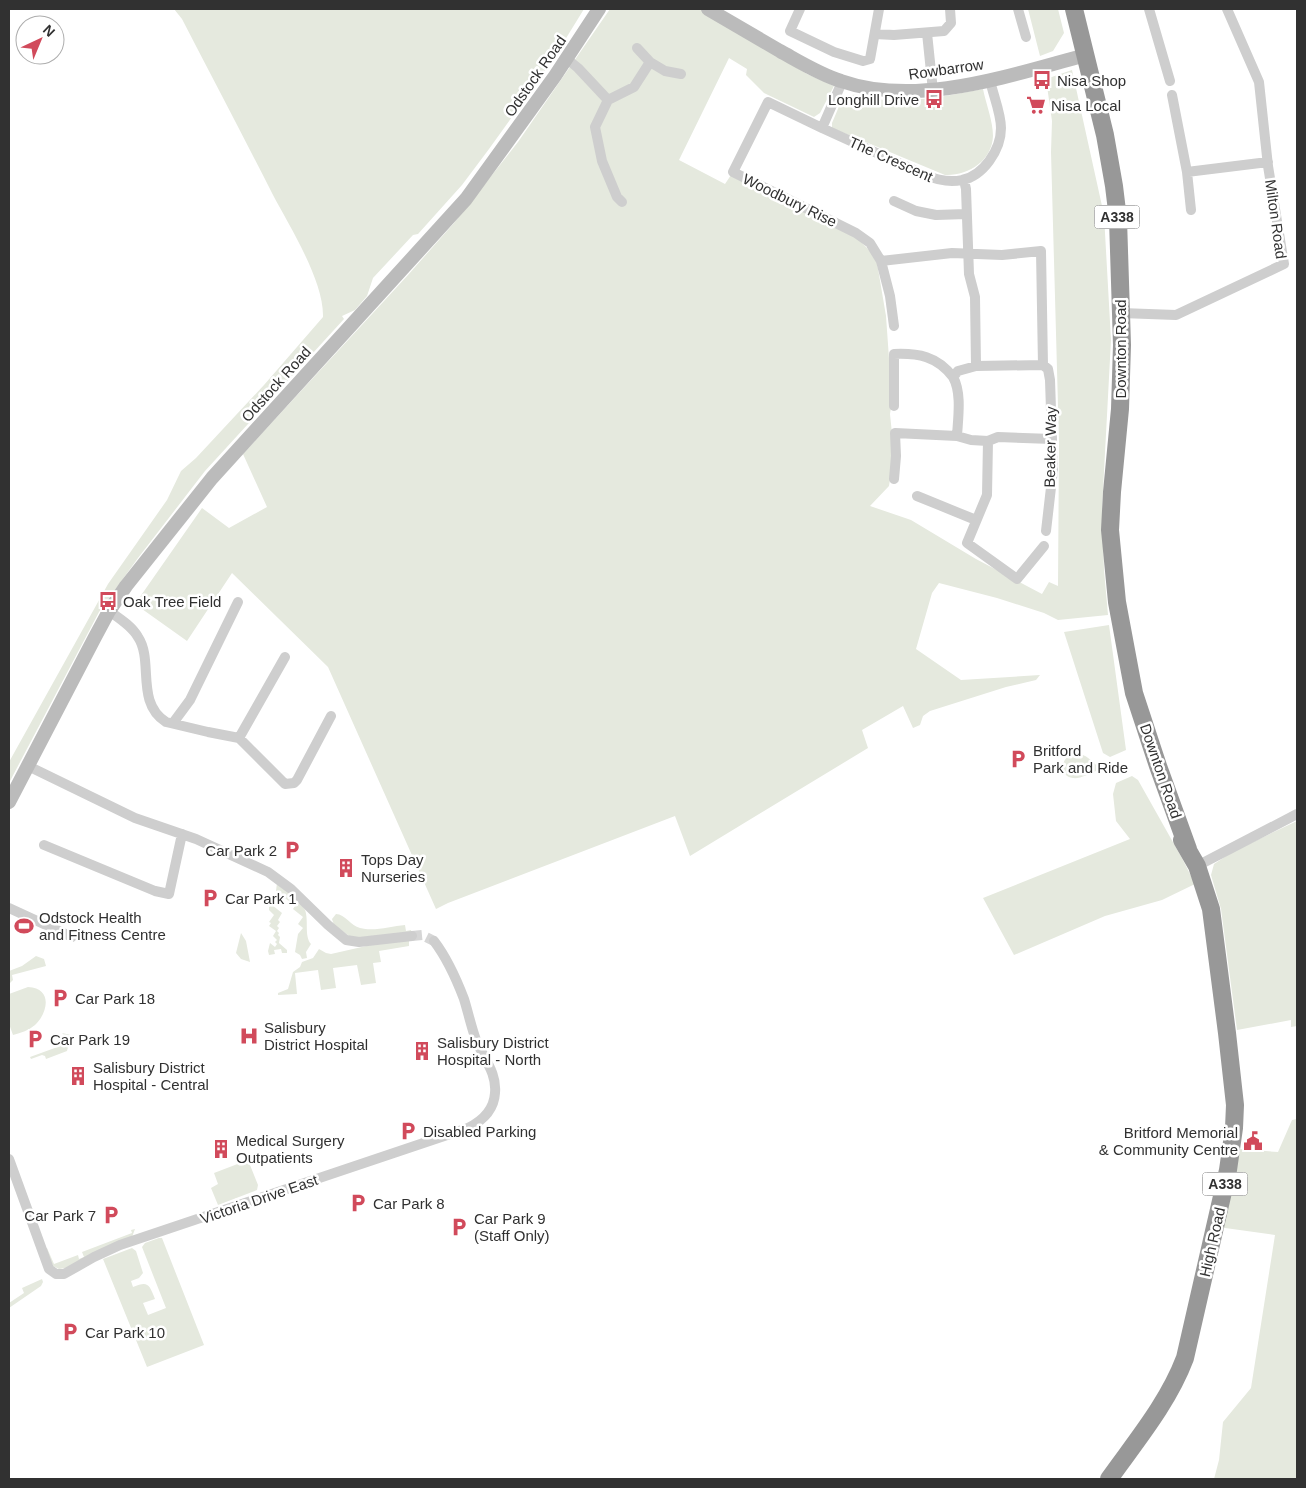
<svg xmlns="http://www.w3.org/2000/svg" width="1306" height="1488" font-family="Arial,sans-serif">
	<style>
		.green { fill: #e5e9de }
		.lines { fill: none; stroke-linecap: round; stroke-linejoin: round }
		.street-tunnel { stroke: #d6d6d6; stroke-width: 10; stroke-dasharray: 10 5; stroke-linecap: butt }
		.street { stroke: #cecece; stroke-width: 10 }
		.secondary { stroke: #bbb; stroke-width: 14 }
		.highway { stroke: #989898; stroke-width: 18 }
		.labels { text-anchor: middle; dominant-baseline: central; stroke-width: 5; stroke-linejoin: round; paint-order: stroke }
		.shield { fill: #fff; stroke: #6f6f6f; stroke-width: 1 }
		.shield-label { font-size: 14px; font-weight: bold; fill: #313131 }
		.street-label { font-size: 15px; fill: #313131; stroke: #fff }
		.poi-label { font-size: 15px; fill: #313131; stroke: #fff; text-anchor: start }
	</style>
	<rect width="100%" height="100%" fill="#fff"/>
	<path class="green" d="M174 9H584L552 61 489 149 462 185 418 234 413 235 373 278 367 296 355 310 342 316 344 319 205 471 138 558 99 612 9 783V762L108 584 167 500 181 471 196 458 264 385 323 317C324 281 290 227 273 195 243 136 212 77 182 19Z
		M610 9H700L807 74 834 86 820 113 814 117 764 93 746 75 747 69 729 58 679 160 725 184 731 175 856 237 876 257 886 316 892 401 890 414 894 453 889 486 870 506 911 520 976 559 1042 594 1049 582 1058 586 1059 442 1051 152 1052 121 1046 79 1072 70 1104 215 1111 340 1102 509 1104 570 1108 615 1058 620 1044 613 997 598 939 583 932 593 916 649 961 680 1040 675 1036 680 1006 687 930 711 923 716 920 725 913 728 903 706 862 730 868 748 690 856 675 816 448 903 436 909 328 667 232 573 187 641 135 604 202 508 229 528 267 507 243 454 408 275 454 223 518 142Z
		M1028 9H1058L1064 33 1053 51 1040 56Z
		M983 89C986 104 993 121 993 136 992 161 968 176 945 175L832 128V123L843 97C862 91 868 99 885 100 918 102 951 95 983 89Z
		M1109 625 1126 750 1110 757 1103 753 1064 632Z
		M1075 753C1084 754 1091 759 1097 766L1096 771C1089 774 1080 779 1073 778 1057 776 1061 756 1075 753Z
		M1132 776 1138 780 1183 860 1195 884 1162 900 1105 916 1014 955 983 898 1130 839 1116 821 1113 794 1116 783Z
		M1297 821V1026L1291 1027V1020L1237 1030 1221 909 1211 875 1214 864 1234 851Z
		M277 883C284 888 301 902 305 910 309 921 304 936 311 944L306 952 307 958 302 959 300 955 295 952 298 934 303 928 298 924 303 917 293 909 295 906 276 891Z
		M272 905 282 913 278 920 280 922 277 926 279 928 277 931 279 933 278 935 280 937 279 943 287 950V953H282L281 949 274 950 275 954 269 955 268 951 270 943 275 947 277 944 275 942 277 940 273 936 276 931 269 926 271 923 269 922 274 915 269 910V907Z
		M336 914C345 914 351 926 360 928 374 932 391 926 405 925L406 931 411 930 412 934 352 938 334 925 332 919Z
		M241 933 246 941 250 962 241 959 236 953Z
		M409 940V946L379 951 381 962 373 963 376 983 361 985 357 965 333 968 336 988 321 990 318 970 295 973 297 994 278 995V993L288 989 293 972 300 967 302 962 313 958 319 949 326 953 331 954 375 944Z
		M36 956 44 959 46 966 12 975 13 980 9 984V971L22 966Z
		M28 987C53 988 48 1013 35 1025 29 1030 21 1033 13 1035L9 1024V994Z
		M62 1033 71 1035 67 1051 46 1059 45 1056 42 1055 31 1059 30 1057 63 1045 62 1040 67 1038Z
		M1297 1119V1479H1214L1219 1460 1223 1422 1251 1388 1275 1235 1218 1227 1239 1149 1278 1152 1292 1120Z
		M248 1160 258 1185 257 1190 218 1205 211 1188 218 1184 214 1173Z
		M135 1229 132 1237 66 1268 59 1269 53 1266 45 1248H47L54 1264 78 1255 79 1259 84 1257 82 1252 132 1233 131 1230Z
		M159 1238H162L204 1345 147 1367 103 1259 132 1248 136 1251 143 1273 139 1278 131 1281 133 1287C148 1281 149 1284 155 1299L143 1303 148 1315 166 1308 142 1247 145 1243Z
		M42 1279 43 1282 41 1286 9 1308V1303L24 1293 22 1288Z"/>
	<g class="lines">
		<path class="street-tunnel" d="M412 936 422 935 434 941"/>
		<path class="street" d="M800 9 790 31 834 52 863 61 870 59 879 9
			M1018 9 1026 37
			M1149 9 1170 81
			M927 33 933 91
			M875 34 894 35 944 31 951 23 950 9
			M567 59 578 68 608 100
			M650 62 665 71 681 74
			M842 82 822 128 925 175C937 180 949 183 962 180 983 176 1001 150 1001 128 1001 113 993 95 990 80
			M1172 95 1187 172 1191 210
			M822 128 768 102 733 172 856 233 870 243 881 261 952 253 1002 255 1041 251 1043 365
			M1187 172 1268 162
			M964 180 966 189 969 274 975 297 976 366
			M894 201 916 211 936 215 966 214
			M622 202 617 197 602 161 595 127 608 100 634 87 650 62 637 48
			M881 261 890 296 894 326
			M1121 313 1176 315 1284 264 1268 166 1259 82 1227 9
			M1043 365 1048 369 1050 380 1053 470 1046 531
			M894 406V354C918 353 937 356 953 377L958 371 976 366 1043 365
			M957 436 971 440 988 441 998 437 1052 439
			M988 441 987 495 967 543 1017 579 1044 546
			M894 479 896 456 895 433 957 436C958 418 962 393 953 377
			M917 496 976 520
			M109 611C119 618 132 626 138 637 154 661 135 702 166 722L208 732 239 738 285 784 294 783 297 780 331 716
			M173 723 190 700 238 602
			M239 738 285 657
			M28 766 135 818 196 839 268 872 291 889 328 925 346 940 359 942 412 936
			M44 845 155 891 169 894 182 834
			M1197 866 1297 814
			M9 908 72 937
			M9 1159 49 1269 56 1274H64L94 1257 120 1245 468 1128C482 1121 494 1110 495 1093 497 1072 483 1058 476 1040 471 1026 468 1012 464 999 456 978 447 958 434 941"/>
		<path class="secondary" d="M708 9C732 23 756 37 780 51 800 62 819 74 841 81 918 108 1010 75 1086 55
			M9 802 95 637 109 611 126 586 212 478 466 199 555 76 599 9"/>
		<path class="highway" d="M1074 9 1105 135 1114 186 1118 219 1122 345 1120 409 1112 492 1110 530 1117 602 1134 693 1158 766 1188 849
			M1109 1479C1136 1441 1168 1403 1185 1358L1228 1170 1234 1128 1235 1105 1227 1033 1211 909 1197 866 1182 840"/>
	</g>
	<defs>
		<g id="bus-bare" transform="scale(1.5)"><path d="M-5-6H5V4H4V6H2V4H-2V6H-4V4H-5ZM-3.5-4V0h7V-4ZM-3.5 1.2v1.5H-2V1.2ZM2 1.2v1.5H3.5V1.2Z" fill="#d14a5b" stroke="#fff" stroke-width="2.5" paint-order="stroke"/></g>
		<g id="supermarket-bare" transform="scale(1.5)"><path d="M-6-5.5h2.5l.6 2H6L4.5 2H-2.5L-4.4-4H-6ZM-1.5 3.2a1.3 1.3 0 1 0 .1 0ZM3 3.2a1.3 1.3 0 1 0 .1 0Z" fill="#d14a5b" stroke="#fff" stroke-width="2.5" paint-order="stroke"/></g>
		<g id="parking-bare" transform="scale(1.5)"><path d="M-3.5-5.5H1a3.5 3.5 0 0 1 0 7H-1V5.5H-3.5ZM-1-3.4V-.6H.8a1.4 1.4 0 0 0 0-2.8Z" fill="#d14a5b" stroke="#fff" stroke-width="2.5" paint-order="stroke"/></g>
		<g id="building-bare" transform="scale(1.5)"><path d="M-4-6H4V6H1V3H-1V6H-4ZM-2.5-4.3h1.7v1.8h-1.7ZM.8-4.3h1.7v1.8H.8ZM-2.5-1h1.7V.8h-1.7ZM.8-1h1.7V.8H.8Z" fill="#d14a5b" stroke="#fff" stroke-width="2.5" paint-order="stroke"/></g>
		<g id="stadium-bare" transform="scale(1.5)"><path d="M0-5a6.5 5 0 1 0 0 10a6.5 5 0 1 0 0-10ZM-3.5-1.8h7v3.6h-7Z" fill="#d14a5b" stroke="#fff" stroke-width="2.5" paint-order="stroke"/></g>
		<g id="hospital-bare" transform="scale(1.5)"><path d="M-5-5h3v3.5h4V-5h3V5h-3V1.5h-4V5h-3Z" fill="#d14a5b" stroke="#fff" stroke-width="2.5" paint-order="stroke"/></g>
		<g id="civic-bare" transform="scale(1.5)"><path d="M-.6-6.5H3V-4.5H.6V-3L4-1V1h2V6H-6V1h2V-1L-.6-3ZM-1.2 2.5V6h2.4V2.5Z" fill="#d14a5b" stroke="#fff" stroke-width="2.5" paint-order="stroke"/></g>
	</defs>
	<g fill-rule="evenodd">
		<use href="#bus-bare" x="1042" y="80"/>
		<use href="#bus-bare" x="934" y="99"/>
		<use href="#supermarket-bare" x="1036" y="105"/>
		<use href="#bus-bare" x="108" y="601"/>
		<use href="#parking-bare" x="1018" y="759"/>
		<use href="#parking-bare" x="292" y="850"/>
		<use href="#building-bare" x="346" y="868"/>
		<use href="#parking-bare" x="210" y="898"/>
		<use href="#stadium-bare" x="24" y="926"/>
		<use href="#parking-bare" x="60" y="998"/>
		<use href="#hospital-bare" x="249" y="1036"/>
		<use href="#parking-bare" x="35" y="1039"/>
		<use href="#building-bare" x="422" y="1051"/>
		<use href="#building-bare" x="78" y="1076"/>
		<use href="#parking-bare" x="408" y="1131"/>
		<use href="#civic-bare" x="1253" y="1141"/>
		<use href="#building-bare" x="221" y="1149"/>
		<use href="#parking-bare" x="358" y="1203"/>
		<use href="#parking-bare" x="111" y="1215"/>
		<use href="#parking-bare" x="459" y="1227"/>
		<use href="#parking-bare" x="70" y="1332"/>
	</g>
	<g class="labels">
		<g class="shield">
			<rect x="1094.5" y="205.5" width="45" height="23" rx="4"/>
			<rect x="1202.5" y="1172.5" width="45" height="23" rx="4"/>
		</g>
		<g class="shield-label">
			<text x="1117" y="217">A338</text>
			<text x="1225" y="1184">A338</text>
		</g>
		<g class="street-label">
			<text transform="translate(946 69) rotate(-8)">Rowbarrow</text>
			<text transform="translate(535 76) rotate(-55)">Odstock Road</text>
			<text transform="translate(891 159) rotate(24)">The Crescent</text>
			<text transform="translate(790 200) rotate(26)">Woodbury Rise</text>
			<text transform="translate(1276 219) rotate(82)">Milton Road</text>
			<text transform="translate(1120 349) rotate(-90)">Downton Road</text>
			<text transform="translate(276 384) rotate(-48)">Odstock Road</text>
			<text transform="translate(1050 447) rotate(-89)">Beaker Way</text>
			<text transform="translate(1161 771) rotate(71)">Downton Road</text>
			<text transform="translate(259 1199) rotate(-19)">Victoria Drive East</text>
			<text transform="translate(1212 1242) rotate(-77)">High Road</text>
		</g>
		<g class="poi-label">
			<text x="1057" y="80">Nisa Shop</text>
			<text x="919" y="99" text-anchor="end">Longhill Drive</text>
			<text x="1051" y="105">Nisa Local</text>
			<text x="123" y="601">Oak Tree Field</text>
			<text x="1033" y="750">Britford<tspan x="1033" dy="17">Park and Ride</tspan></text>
			<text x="277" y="850" text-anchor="end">Car Park 2</text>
			<text x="361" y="859">Tops Day<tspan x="361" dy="17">Nurseries</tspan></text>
			<text x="225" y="898">Car Park 1</text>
			<text x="39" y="917">Odstock Health<tspan x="39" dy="17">and Fitness Centre</tspan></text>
			<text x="75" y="998">Car Park 18</text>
			<text x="264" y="1027">Salisbury<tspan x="264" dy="17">District Hospital</tspan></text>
			<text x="50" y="1039">Car Park 19</text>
			<text x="437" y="1042">Salisbury District<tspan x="437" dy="17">Hospital - North</tspan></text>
			<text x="93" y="1067">Salisbury District<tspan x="93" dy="17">Hospital - Central</tspan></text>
			<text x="423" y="1131">Disabled Parking</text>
			<text x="1238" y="1132" text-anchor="end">Britford Memorial<tspan x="1238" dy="17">&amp; Community Centre</tspan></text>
			<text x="236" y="1140">Medical Surgery<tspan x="236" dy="17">Outpatients</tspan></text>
			<text x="373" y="1203">Car Park 8</text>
			<text x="96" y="1215" text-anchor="end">Car Park 7</text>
			<text x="474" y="1218">Car Park 9<tspan x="474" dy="17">(Staff Only)</tspan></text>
			<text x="85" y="1332">Car Park 10</text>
		</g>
	</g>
	<rect width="1306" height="1488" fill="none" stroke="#313131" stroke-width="20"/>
	<g transform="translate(40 40) rotate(44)"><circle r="24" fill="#ffffff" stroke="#adadad"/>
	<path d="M0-4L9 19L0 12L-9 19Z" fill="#d14a5b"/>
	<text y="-8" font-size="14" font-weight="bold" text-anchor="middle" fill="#313131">N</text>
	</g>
</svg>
